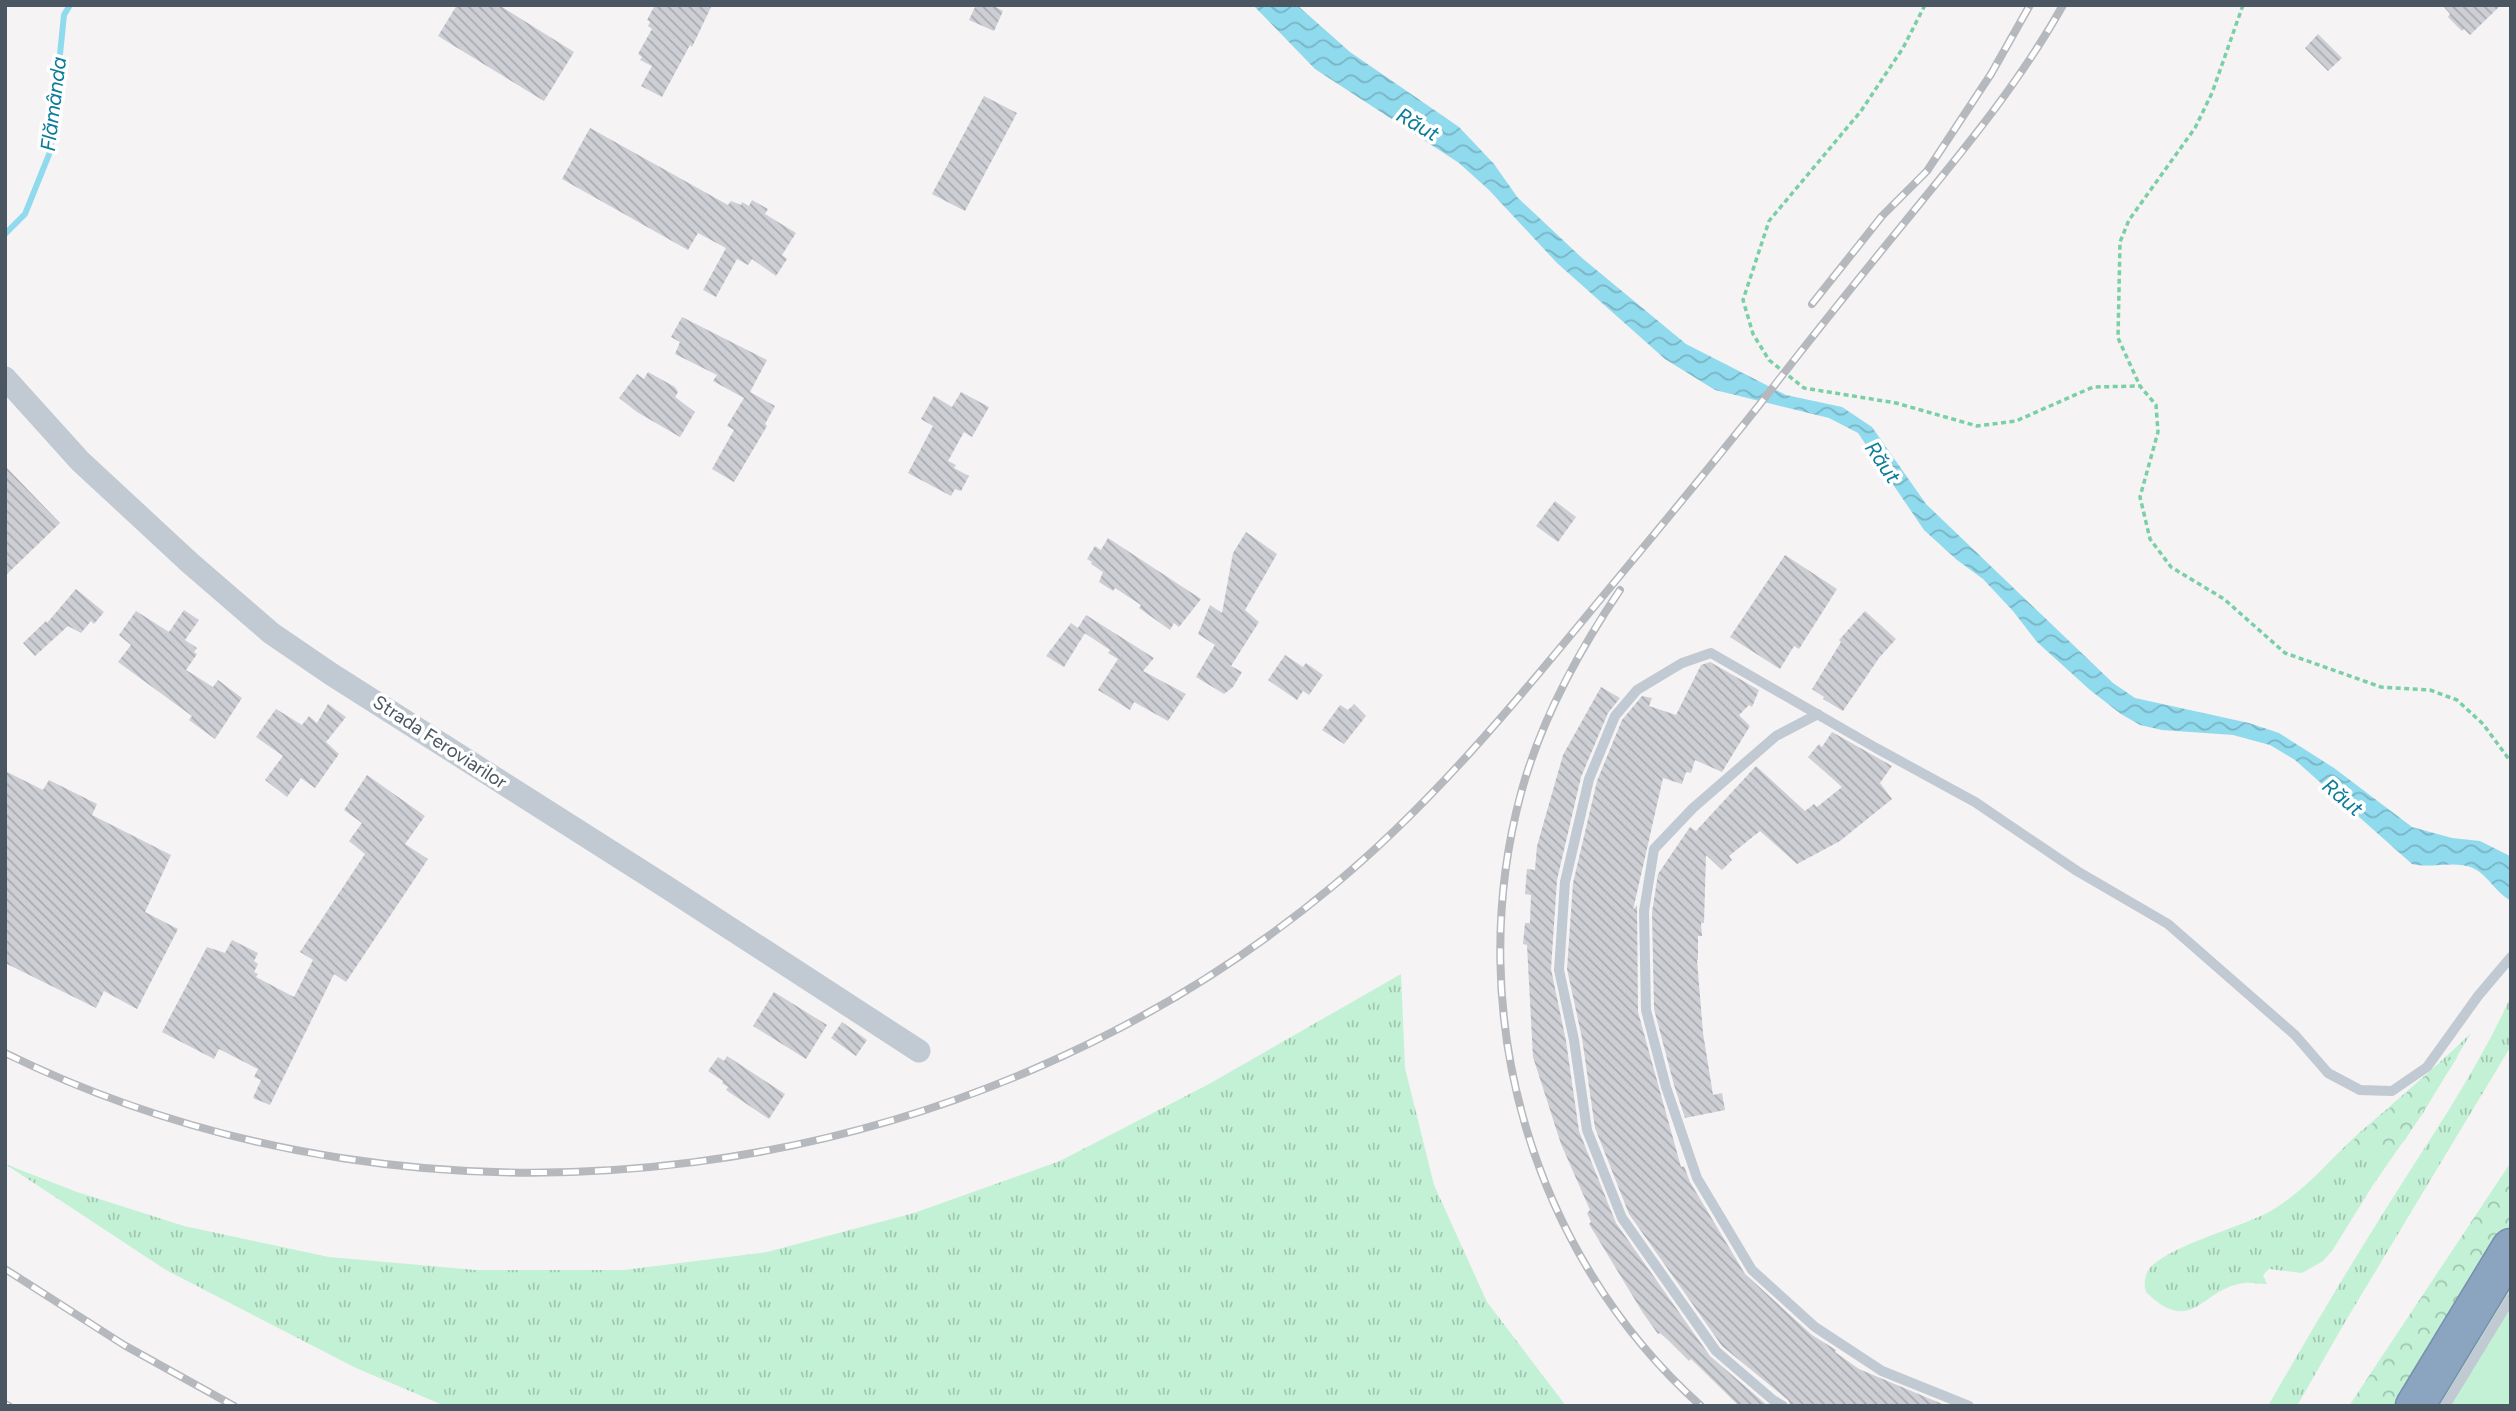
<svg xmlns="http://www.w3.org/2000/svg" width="2516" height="1411" font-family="Figtree,sans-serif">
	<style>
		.grass { fill: url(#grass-tufts) }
		.forest { fill: url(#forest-crowns) }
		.park { fill: #c3f1d5 }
		.water { fill: url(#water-waves) }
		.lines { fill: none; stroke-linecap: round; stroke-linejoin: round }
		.stream { stroke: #90daee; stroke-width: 6 }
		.building { fill: url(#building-back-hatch) }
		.highway-casing { stroke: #7690ad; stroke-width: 41 }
		.path { stroke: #7ad0a6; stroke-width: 3.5; stroke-dasharray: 5 3.5; stroke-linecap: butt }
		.lane { stroke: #c1cad2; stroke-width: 10 }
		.street { stroke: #c1cad2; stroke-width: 23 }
		.highway { stroke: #8ba5c1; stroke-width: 38 }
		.rail-casing { stroke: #b5b8bd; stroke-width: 8 }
		.rail { stroke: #fff; stroke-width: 5; stroke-dasharray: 16; stroke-linecap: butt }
		.labels { text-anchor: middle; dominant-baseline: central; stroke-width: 7; stroke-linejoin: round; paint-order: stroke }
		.street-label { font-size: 19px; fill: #4a5661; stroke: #fff }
		.water-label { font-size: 21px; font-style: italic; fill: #0c7c9b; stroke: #fff }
	</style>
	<defs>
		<pattern id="grass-tufts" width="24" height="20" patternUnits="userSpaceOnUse" patternTransform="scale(1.75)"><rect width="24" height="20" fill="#c3f1d5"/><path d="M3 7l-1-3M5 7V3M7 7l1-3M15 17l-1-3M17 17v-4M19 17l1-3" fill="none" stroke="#a0c6b0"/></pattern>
		<pattern id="forest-crowns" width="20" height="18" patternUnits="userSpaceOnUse" patternTransform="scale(1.75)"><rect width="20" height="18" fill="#c3f1d5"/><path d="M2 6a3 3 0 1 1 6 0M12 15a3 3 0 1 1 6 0" fill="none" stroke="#a0c6b0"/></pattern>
		<pattern id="water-waves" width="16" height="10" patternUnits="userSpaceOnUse" patternTransform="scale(1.75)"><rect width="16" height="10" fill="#90daee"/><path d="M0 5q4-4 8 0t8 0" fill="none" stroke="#78b4c4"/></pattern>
		<pattern id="building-back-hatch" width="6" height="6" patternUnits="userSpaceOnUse" patternTransform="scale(1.75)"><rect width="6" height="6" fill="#cdcfd5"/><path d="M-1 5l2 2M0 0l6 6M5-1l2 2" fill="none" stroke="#a8abb0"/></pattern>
	</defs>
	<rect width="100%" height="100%" fill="#f5f3f3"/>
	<path class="grass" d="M1401 974 1405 1068 1434 1185 1487 1302 1566 1406H445L356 1368 166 1270 5 1164 77 1192 184 1226 329 1257 476 1270H624L767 1252 914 1213 1060 1161 1209 1084Z
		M2511 996V1046L2345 1322 2297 1406H2268C2308 1336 2349 1267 2392 1199 2434 1133 2479 1067 2511 996Z
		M2471 1033 2423 1113 2373 1185 2332 1251 2323 1261 2302 1273 2269 1269 2263 1275 2267 1284C2260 1284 2251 1282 2244 1283 2201 1288 2193 1338 2146 1292 2144 1285 2144 1278 2148 1271 2162 1248 2241 1227 2267 1213 2304 1193 2329 1160 2359 1133 2397 1100 2435 1068 2471 1033Z"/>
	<path class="forest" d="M2458 1056 2405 1140 2391 1152 2344 1156 2343 1150 2437 1066Z
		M2511 1162V1276L2432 1406H2349Z"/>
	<path class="park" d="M2511 1276V1406H2432Z"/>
	<path class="water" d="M1253 5H1297L1350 52 1459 127 1494 164 1518 198 1548 226 1582 258 1686 344 1786 395 1842 407 1872 427 1926 504 2113 683 2135 698 2249 723 2279 733 2334 768 2412 827 2452 838 2480 841 2508 855 2511 857V901C2496 893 2488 875 2473 868 2454 860 2431 869 2412 864L2295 760 2270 745 2233 735 2162 730 2140 725 2121 714 2090 690 2037 642 2013 611 1983 579 1957 560 1924 530 1858 433 1829 418 1715 390 1665 359 1557 263 1489 190 1459 163 1315 69Z"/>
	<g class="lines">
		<path class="stream" d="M5 234 25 214 50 152 64 15 70 5"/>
	</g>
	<path class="building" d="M457 5H499L574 52 544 101 438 36Z
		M655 5H712L692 47 690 45 662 97 641 86 652 66 640 60 642 57 638 54 652 29 648 26 650 22 647 20Z
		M976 5H992L1003 11 994 31 969 20Z
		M2442 5H2501L2470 35 2464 29 2462 31 2448 17 2450 14Z
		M2318 34 2342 58 2328 71 2305 48Z
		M984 96 1017 113 965 211 932 194Z
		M590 128 728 205 731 201 741 205 742 202 749 206 752 200 768 209 765 214 796 233 782 255 787 259 776 276 752 259 748 265 737 259 716 297 703 290 726 248 698 233 688 250 562 179Z
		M682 317 767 360 750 392 775 406 765 424 767 426 734 482 712 469 734 430 727 426 744 398 713 381 717 375 675 354 680 342 671 337Z
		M648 372 675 387 678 392 675 397 695 412 680 437 637 412 619 398 637 374 644 379Z
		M961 392 989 407 972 437 964 432 948 461 956 465 954 468 969 476 961 491 955 489 951 496 908 473 933 426 921 419 934 396 952 407Z
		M5 466 60 523 5 576Z
		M1555 501 1576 517 1558 542 1536 526Z
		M1246 532 1277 554 1245 610 1259 622 1231 666 1242 672 1233 687 1224 694 1196 677 1215 645 1198 634 1210 605 1222 613 1233 553Z
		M1108 538 1201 599 1179 627 1174 623 1170 630 1139 608 1141 605 1115 588 1113 591 1099 582 1103 572 1091 564 1092 562 1087 559 1095 546 1101 550Z
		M1785 555 1837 589 1799 649 1794 646 1780 669 1730 637Z
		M76 589 104 612 94 624 91 621 81 633 68 626 35 656 23 643 46 621 47 623Z
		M184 610 199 620 185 640 197 648 194 652 197 654 186 670 213 687 218 680 242 698 215 739 189 720 192 716 118 662 131 645 119 635 136 611 169 632Z
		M1865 611 1896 639 1879 658 1843 711 1823 699 1824 697 1812 689 1841 642 1839 640Z
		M1086 615 1154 658 1143 671 1186 694 1168 721 1134 702 1130 710 1098 690 1118 659 1108 653 1110 650 1083 632 1085 633 1064 667 1046 656 1071 623 1078 628Z
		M1285 655 1303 667 1306 663 1323 675 1309 695 1303 691 1297 700 1268 680Z
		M1710 662 1759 690 1752 707 1749 705 1739 715 1750 726 1722 772 1695 760 1691 773 1686 772 1682 784 1663 778 1633 910 1637 905 1638 1012 1681 1167 1684 1166 1690 1182 1745 1274 1812 1335 1836 1350 1835 1352 1859 1369 1947 1406H1791L1788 1400 1722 1346 1629 1214 1595 1128 1582 1038 1567 969 1573 883 1597 781 1622 720 1642 696 1652 698 1649 706 1676 715 1701 665Z
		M1601 687 1620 698 1608 713 1581 777 1557 880 1551 969 1566 1041 1579 1131 1616 1223 1710 1356 1768 1406H1739L1691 1359 1689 1361 1669 1341 1660 1333 1658 1334 1643 1313 1589 1224 1591 1222 1587 1213 1590 1210 1561 1144 1533 1057 1527 945 1523 944 1525 923H1530L1531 895 1525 894 1527 869 1535 870 1537 846 1563 755Z
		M328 704 346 717 326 742 339 754 315 788 301 778 287 797 265 780 283 756 256 737 276 709 302 725 309 716 317 723Z
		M1354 704 1366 716 1344 744 1322 730 1340 705 1348 710Z
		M1832 732 1892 766 1880 783 1892 799 1840 841 1797 864 1760 831 1729 856 1732 860 1722 870 1706 855 1704 923H1701L1702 936H1698V960H1697L1703 1033 1713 1095 1722 1093 1725 1110 1685 1118 1674 1085 1654 1009 1652 912 1658 874 1690 827 1696 831 1756 766 1805 811 1814 804 1817 807 1842 787 1808 757 1819 744 1822 747Z
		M5 771 43 790 49 780 97 804 92 815 171 855 145 912 178 929 137 1009 104 991 96 1008 5 963Z
		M367 775 425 816 405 844 428 859 346 982 334 974 270 1105 253 1098 261 1080 254 1077 258 1069 219 1049 214 1059 162 1032 207 947 225 953 232 940 258 953 254 961 258 964 254 972 258 974 256 977 294 997 313 960 300 952 365 854 349 841 362 823 344 810Z
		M774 992 827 1025 806 1059 753 1026Z
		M842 1022 867 1040 856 1056 831 1038Z
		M727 1056 785 1094 769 1119 726 1090 728 1087 722 1083 723 1081 708 1071 718 1057 724 1061Z"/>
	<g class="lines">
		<g class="highway-casing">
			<path id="highway" d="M2415 1406 2511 1248"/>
		</g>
		<path class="path" d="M1925 5 1903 48 1861 111 1769 221 1743 300 1753 334 1769 360 1804 388 1896 403 1977 426 2016 421 2093 387 2140 386
			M2243 5 2212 93 2195 128 2129 220 2120 242 2118 338 2140 386 2156 405 2158 432 2140 497 2150 539 2171 567 2224 599 2285 653 2381 687 2430 690 2457 700 2483 724 2511 762"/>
		<path class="lane" d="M1818 714 1776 736 1693 808 1654 849 1644 911 1646 1010 1666 1087 1697 1178 1752 1270 1815 1327 1882 1371 1969 1406
			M1783 1406 1773 1400 1716 1351 1622 1218 1587 1130 1574 1040 1559 970 1565 882 1589 779 1615 716 1637 690 1682 663 1711 653 1876 748 1975 802 2077 871 2168 924 2295 1035 2328 1073 2360 1090 2392 1091 2427 1067 2478 996 2511 957
			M2445 1406 2511 1298"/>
		<path class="street" d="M5 378 80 461 190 563 271 633 331 674 668 888 919 1051"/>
		<use href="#highway" class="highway"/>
		<g class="rail-casing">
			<path id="rail" d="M1812 304 1882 216 1927 171 1991 74 2030 5
				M1620 590C1578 652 1541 720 1521 793 1462 1012 1531 1254 1701 1406
				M5 1053C435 1263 969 1190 1334 885 1430 805 1510 709 1589 613 1646 544 1704 475 1760 404 1807 343 1855 283 1904 223 1961 153 2019 84 2063 5
				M5 1269 124 1345 234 1406
				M5 1404 9 1406"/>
		</g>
		<use href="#rail" class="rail"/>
	</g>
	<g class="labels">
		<g class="street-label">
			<text transform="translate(440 742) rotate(33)">Strada Feroviarilor</text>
		</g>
		<g class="water-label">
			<text transform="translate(53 104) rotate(-83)">Flămânda</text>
			<text transform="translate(1418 124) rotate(30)">Răut</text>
			<text transform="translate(1883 462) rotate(56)">Răut</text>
			<text transform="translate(2343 797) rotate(40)">Răut</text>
		</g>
	</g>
	<rect width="2516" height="1411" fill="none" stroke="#4a5661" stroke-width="14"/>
</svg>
